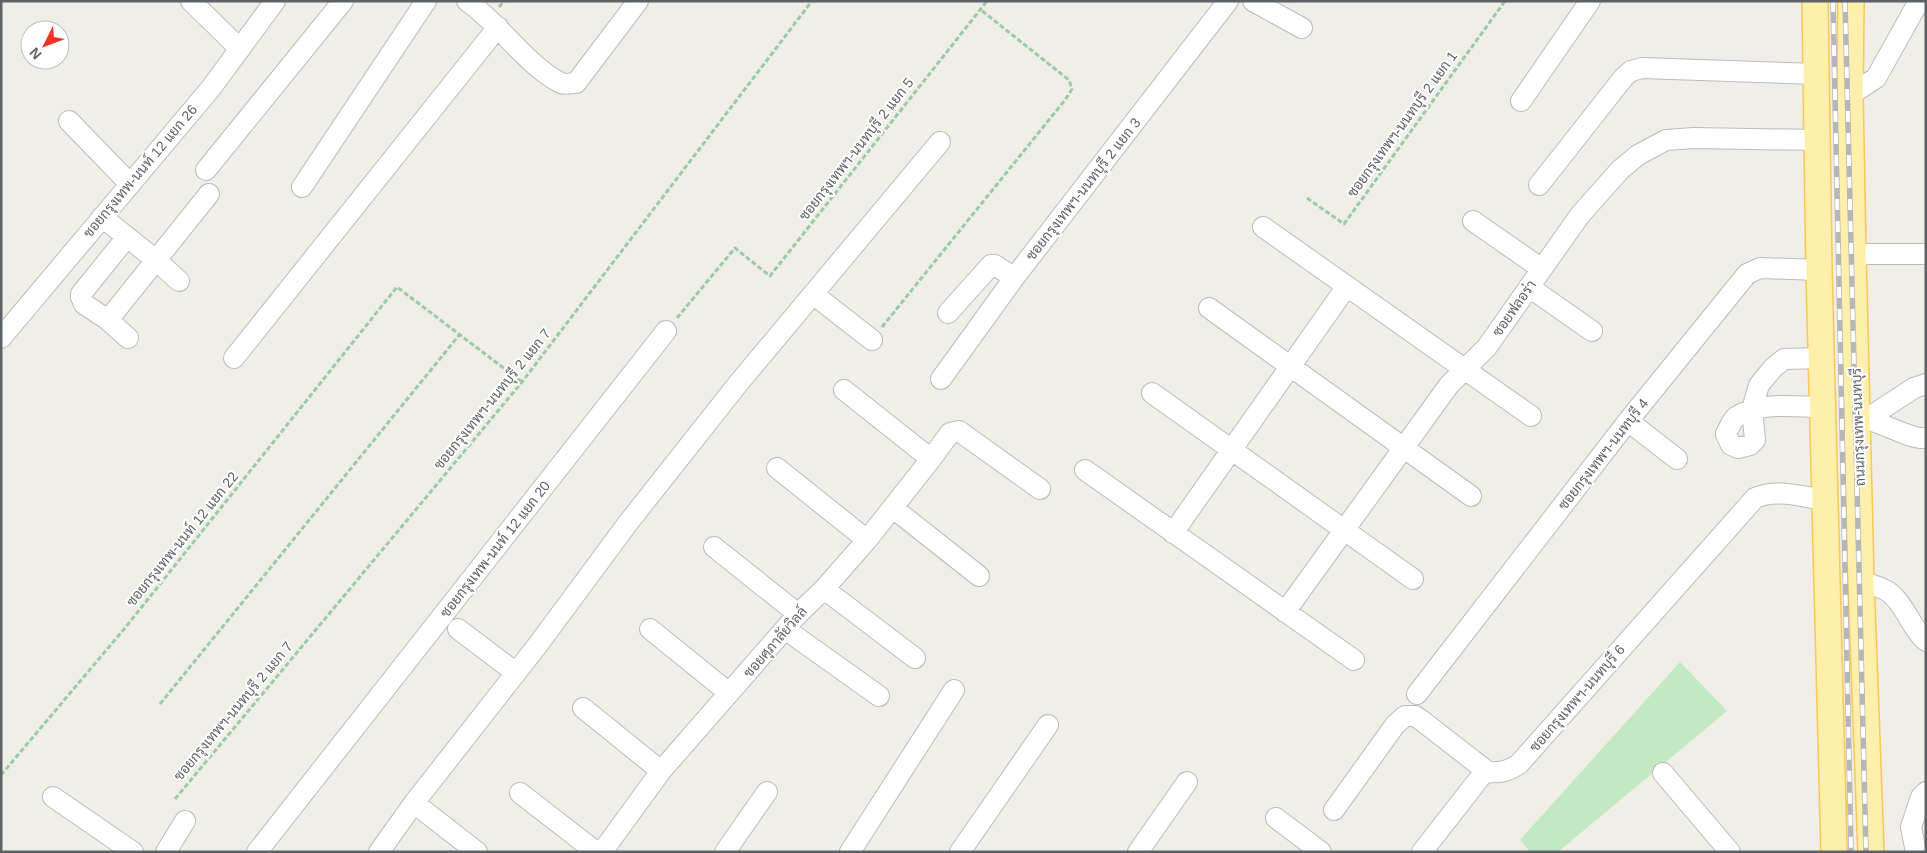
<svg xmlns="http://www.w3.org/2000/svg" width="1927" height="853" font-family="Arial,Sarabun,sans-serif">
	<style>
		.green { fill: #c2e9c1 }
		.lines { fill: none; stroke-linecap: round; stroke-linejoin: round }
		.minor-casing { stroke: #b8bcc0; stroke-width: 22 }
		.major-casing { stroke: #fac855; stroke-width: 28 }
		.path { stroke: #99cba6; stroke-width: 3; stroke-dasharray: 5 2.5; stroke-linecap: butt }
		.minor { stroke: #fff; stroke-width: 20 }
		.major { stroke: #ffefac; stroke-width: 25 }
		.rail-casing { stroke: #b5b6b7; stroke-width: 5.5 }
		.rail { stroke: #fff; stroke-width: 4; stroke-dasharray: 11; stroke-linecap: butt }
		.labels { text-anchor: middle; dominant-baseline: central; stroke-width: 4; stroke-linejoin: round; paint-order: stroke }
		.street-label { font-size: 14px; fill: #5d6267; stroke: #fff }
	</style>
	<rect width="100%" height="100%" fill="#f0eee6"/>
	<path class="green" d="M1680 662 1727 711 1558 852H1530L1520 840Z"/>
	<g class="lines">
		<g class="minor-casing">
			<path id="minor" d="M191 1 240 49
				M467 1C499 23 528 67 561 83 565 85 571 83 576 83L638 1
				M1253 1 1302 28
				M1850 95 1876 78 1919 1
				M1521 101 1590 1
				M69 121 130 184
				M206 170 343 1
				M1539 185 1624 77 1631 71 1642 68 1816 74
				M302 187 426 1
				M102 217 156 260 179 281
				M1473 221 1542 269
				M1263 227 1531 416
				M127 237 81 294V297L84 304 108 320 128 338
				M1853 254H1926
				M1529 287 1592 331
				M813 294 872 340
				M1209 308 1471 496
				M948 313 991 265H995L1014 278
				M108 320 209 194
				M1 338 211 88 275 1
				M234 358 498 27
				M1822 358 1784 359 1773 368 1759 385 1752 409 1755 440 1750 445 1738 448 1731 445 1726 434C1729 429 1731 421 1736 417 1759 401 1796 407 1823 407
				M941 379 1014 278 1228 1
				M844 390 931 459
				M1152 393 1413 579
				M1857 417C1878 419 1909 440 1926 438
				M1868 418 1914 388 1926 384
				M1628 421 1677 459
				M777 468 867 540
				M1085 470 1354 660
				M893 508 979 576
				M1173 533 1347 286
				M714 547 798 614
				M1861 581C1870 585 1883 587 1890 593 1906 606 1911 628 1926 641
				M824 589 915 658
				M1285 612 1449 385 1487 347 1580 215 1620 170 1638 155 1666 140 1694 138 1817 140
				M458 629 515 672
				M650 629 729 693
				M785 629 879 696
				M1417 694 1628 421 1747 274 1760 268 1819 270
				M583 708 661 771
				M1663 773 1730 852
				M520 793 596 852
				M53 797 133 852
				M414 803 477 852
				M1334 810 1395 725 1405 716H1415L1421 720 1488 772C1501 773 1508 771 1519 764L1755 498C1776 488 1803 497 1826 500
				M1276 818 1321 852
				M166 852 185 821
				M257 852 666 331
				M379 852 414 803 537 646 628 523 737 385 940 142
				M602 852 661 771 798 614 824 589 867 540 931 459 950 433 959 431 1040 489
				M725 852 767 792
				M850 852 954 690
				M960 852 1048 725
				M1138 852 1187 782
				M1422 852 1486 770
				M1916 852 1911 827 1921 797 1926 792"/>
		</g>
		<g class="major-casing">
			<path id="major" d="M1815 1 1819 270 1834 852
				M1851 1 1850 95 1853 254 1861 581 1871 852"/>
		</g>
		<path class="path" d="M499 7 504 1
			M1307 198 1344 224 1505 1
			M677 318 735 248 770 276 987 1
			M882 327 1065 100 1072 89 1069 80 981 10
			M160 704 460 334
			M1 775 125 628 397 287 522 382
			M175 799 522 382 812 1"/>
		<use href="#minor" class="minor"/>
		<use href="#major" class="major"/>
		<g class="rail-casing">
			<path id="rail" d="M1833 1 1851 852
				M1845 1 1866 852"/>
		</g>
		<use href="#rail" class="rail"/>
	</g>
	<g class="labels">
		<g class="street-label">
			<text transform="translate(1402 124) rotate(-54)">ซอยกรุงเทพฯ-นนทบุรี 2 แยก 1</text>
			<text transform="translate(856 149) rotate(-52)">ซอยกรุงเทพฯ-นนทบุรี 2 แยก 5</text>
			<text transform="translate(140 171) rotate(-50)">ซอยกรุงเทพ-นนท์ 12 แยก 26</text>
			<text transform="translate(1083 189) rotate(-52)">ซอยกรุงเทพฯ-นนทบุรี 2 แยก 3</text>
			<text transform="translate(1514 308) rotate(-55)">ซอยฟลอร่า</text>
			<text transform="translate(492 399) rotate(-51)">ซอยกรุงเทพฯ-นนทบุรี 2 แยก 7</text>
			<text transform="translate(1858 427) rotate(-92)">ถนนกรุงเทพ-นนทบุรี</text>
			<text transform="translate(1603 454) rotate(-52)">ซอยกรุงเทพฯ-นนทบุรี 4</text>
			<text transform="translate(182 539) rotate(-51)">ซอยกรุงเทพ-นนท์ 12 แยก 22</text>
			<text transform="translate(495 549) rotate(-52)">ซอยกรุงเทพ-นนท์ 12 แยก 20</text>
			<text transform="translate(775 642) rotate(-49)">ซอยศุภาลัยวิลล์</text>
			<text transform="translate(1577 698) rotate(-49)">ซอยกรุงเทพฯ-นนทบุรี 6</text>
			<text transform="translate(233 711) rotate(-50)">ซอยกรุงเทพฯ-นนทบุรี 2 แยก 7</text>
		</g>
	</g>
	<rect width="1927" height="853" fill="none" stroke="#5d6267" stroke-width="5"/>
	<g transform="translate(45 45) rotate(228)"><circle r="24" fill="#ffffff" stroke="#bec0c2"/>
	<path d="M0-4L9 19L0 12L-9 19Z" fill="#f43328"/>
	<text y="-8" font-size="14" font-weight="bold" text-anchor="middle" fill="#5d6267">N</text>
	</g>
</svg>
